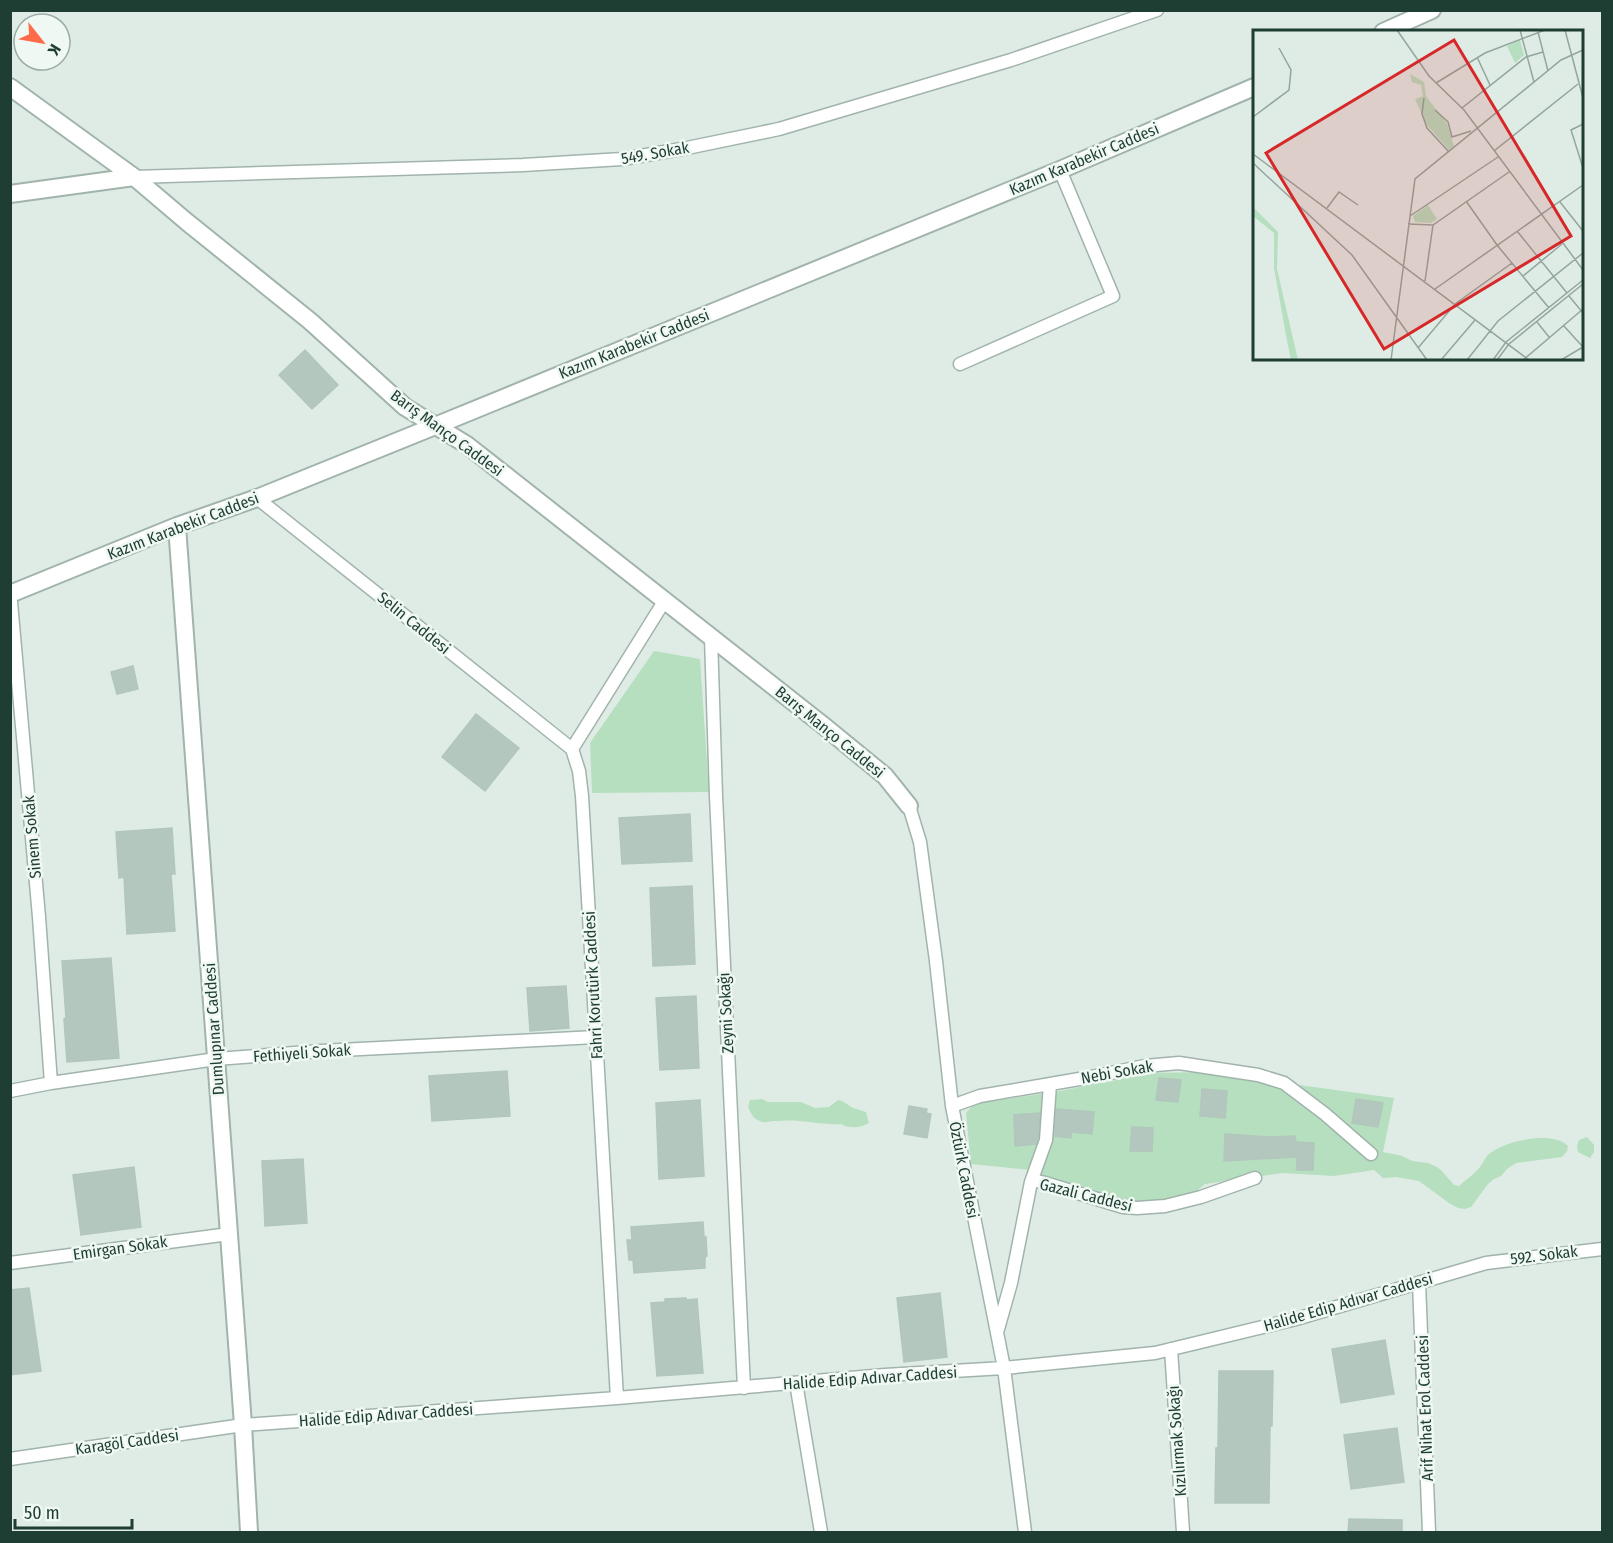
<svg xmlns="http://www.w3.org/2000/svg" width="1613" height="1543" font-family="'Fira Sans Condensed',sans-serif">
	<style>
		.green { fill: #b5dfbe }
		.building { fill: #b4c7be; stroke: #b1c6bc; stroke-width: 1.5 }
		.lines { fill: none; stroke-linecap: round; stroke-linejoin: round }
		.minor-casing { stroke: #a1b4ac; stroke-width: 15 }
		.tertiary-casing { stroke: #a1b4ac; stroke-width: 20 }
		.minor { stroke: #fff; stroke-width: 12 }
		.tertiary { stroke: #fff; stroke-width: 16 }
		.labels { text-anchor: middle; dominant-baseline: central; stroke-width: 5; stroke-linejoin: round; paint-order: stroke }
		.street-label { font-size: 16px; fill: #1e3d33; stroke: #f0f8f3 }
		.inset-road { fill: none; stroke: #92a69e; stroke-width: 1.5 }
		.view { fill: #d62828; fill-opacity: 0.15; stroke: #d62828; stroke-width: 3 }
		.inset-edge { fill: none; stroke: #1e3d33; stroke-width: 3 }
	</style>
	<rect width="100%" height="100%" fill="#dfece5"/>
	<path class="green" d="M654 651 700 659 709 792 592 793 590 743Z
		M1203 1072 1394 1098 1383 1152 1402 1156 1412 1161 1428 1163 1437 1167 1442 1171 1454 1185 1459 1186C1466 1179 1474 1175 1480 1167 1483 1163 1485 1158 1488 1155 1503 1141 1552 1130 1568 1146L1567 1151 1562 1157 1516 1163 1507 1169 1501 1176 1494 1179 1488 1184 1471 1207 1465 1209 1458 1208 1449 1203 1419 1181 1396 1177 1383 1178 1374 1170 1334 1176 1283 1173 1205 1184 1190 1196 1153 1202 1129 1201 1111 1197 1081 1186 1048 1181 1042 1174V1171L971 1164 966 1113 974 1104 1060 1091 1151 1073Z
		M762 1099 768 1102H801L815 1108 829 1107 838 1100 842 1101 853 1108 866 1112 869 1123C861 1128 849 1129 841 1124 826 1125 813 1122 798 1121 791 1120 781 1121 774 1121 768 1121 766 1124 760 1121 753 1119 751 1113 748 1107L750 1100Z
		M1587 1137 1594 1145V1152L1590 1158 1578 1152 1577 1146 1579 1140Z"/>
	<path class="building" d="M305 350 338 385 312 409 279 375Z
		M133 666 138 689 117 694 111 672Z
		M476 714 519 748 485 791 442 757Z
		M690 814 692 861 622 864 619 818Z
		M172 828 175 874H171L175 931 127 934 124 877 119 878 116 832Z
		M692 886 695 964 653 966 650 888Z
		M111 958 119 1058 67 1062 64 1019 66 1018 62 961Z
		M566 986 569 1028 530 1031 527 988Z
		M696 996 699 1068 660 1070 656 998Z
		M507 1071 510 1116 432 1121 429 1076Z
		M1159 1078 1181 1080 1178 1102 1156 1100Z
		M1202 1089 1227 1091 1225 1118 1200 1116Z
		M1356 1099 1383 1103 1378 1127 1352 1123Z
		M700 1100 704 1176 659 1179 656 1103Z
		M909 1106 927 1109 926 1113 931 1114 927 1138 904 1134Z
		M1056 1109 1094 1112 1092 1134 1071 1132V1138L1055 1136Z
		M1040 1113 1038 1138 1036 1144 1015 1146 1014 1115Z
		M1132 1127 1153 1128 1152 1151H1130Z
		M1225 1134 1268 1137 1295 1136 1296 1142 1314 1143 1313 1170H1297V1157L1224 1161Z
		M303 1159 307 1223 265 1226 262 1161Z
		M134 1167 141 1227 81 1235 73 1175Z
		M703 1222 704 1237H706L707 1256 705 1257V1268L634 1273 633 1260H629L627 1240H632L631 1227Z
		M29 1288 41 1371 10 1375V1290Z
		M940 1293 947 1357 904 1362 897 1298Z
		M686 1298V1300L697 1299 703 1373 657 1376 651 1303 665 1302V1299Z
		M1385 1340 1394 1394 1341 1403 1332 1349Z
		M1219 1371H1273L1272 1426H1270L1269 1503H1215L1216 1448H1218Z
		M1397 1428 1404 1482 1351 1489 1344 1435Z
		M1349 1519 1402 1520V1533H1348Z"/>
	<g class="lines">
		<g class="minor-casing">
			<path id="minor" d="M134 177 523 165 622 159 682 149 779 129 1011 60 1157 10
				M960 364 1113 296 1060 170
				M257 498 572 749
				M10 591 39 917 51 1083
				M711 637 716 796 744 1388
				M909 806 920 842 936 961 952 1106 1004 1368 1025 1532
				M10 1091 51 1083 216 1059 321 1051 596 1037
				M952 1106 980 1096 1091 1077 1145 1066 1179 1063 1258 1075 1284 1083 1325 1114 1371 1154
				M1031 1182 1046 1140 1050 1084
				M10 1263 229 1234
				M1419 1283 1429 1532
				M998 1329 1011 1283 1031 1182 1037 1181 1045 1183 1123 1207 1137 1208 1165 1206 1201 1197 1255 1178
				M1171 1349 1183 1532
				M796 1383 821 1532
				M617 1398 582 796 579 771 572 749 665 600
				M10 1459 243 1425 617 1398 885 1375 1004 1368 1155 1353 1296 1319 1486 1263 1602 1249"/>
		</g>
		<g class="tertiary-casing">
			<path id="tertiary" d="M1383 32 1432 10
				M10 87 134 177 187 222 310 321 405 407 467 445 824 726 885 776 909 806
				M10 194 134 177
				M177 526 243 1425 249 1532
				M10 594 177 526 257 498 435 426 1060 170 1254 87"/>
		</g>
		<use href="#minor" class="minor"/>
		<use href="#tertiary" class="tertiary"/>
	</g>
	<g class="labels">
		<g class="street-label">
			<text transform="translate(655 153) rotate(-10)">549. Sokak</text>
			<text transform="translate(1084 159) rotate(-23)">Kazım Karabekir Caddesi</text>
			<text transform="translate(634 344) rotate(-22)">Kazım Karabekir Caddesi</text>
			<text transform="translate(447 433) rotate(36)">Barış Manço Caddesi</text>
			<text transform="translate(183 526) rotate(-21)">Kazım Karabekir Caddesi</text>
			<text transform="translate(414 623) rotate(39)">Selin Caddesi</text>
			<text transform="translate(830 732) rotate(39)">Barış Manço Caddesi</text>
			<text transform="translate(32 837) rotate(-95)">Sinem Sokak</text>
			<text transform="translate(593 985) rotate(-93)">Fahri Korutürk Caddesi</text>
			<text transform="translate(726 1013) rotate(-93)">Zeyni Sokağı</text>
			<text transform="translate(214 1029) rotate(-94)">Dumlupınar Caddesi</text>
			<text transform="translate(302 1053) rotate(-4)">Fethiyeli Sokak</text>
			<text transform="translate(1117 1072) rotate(-10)">Nebi Sokak</text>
			<text transform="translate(964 1170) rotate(79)">Öztürk Caddesi</text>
			<text transform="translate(1086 1195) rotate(14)">Gazali Caddesi</text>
			<text transform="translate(120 1248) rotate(-8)">Emirgan Sokak</text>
			<text transform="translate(1544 1255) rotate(-7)">592. Sokak</text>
			<text transform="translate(1348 1302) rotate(-16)">Halide Edip Adıvar Caddesi</text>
			<text transform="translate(870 1378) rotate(-4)">Halide Edip Adıvar Caddesi</text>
			<text transform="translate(1425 1408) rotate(-92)">Arif Nihat Erol Caddesi</text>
			<text transform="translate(386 1415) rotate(-4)">Halide Edip Adıvar Caddesi</text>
			<text transform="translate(1177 1441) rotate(-94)">Kızılırmak Sokağı</text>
			<text transform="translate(127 1442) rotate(-8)">Karagöl Caddesi</text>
		</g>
	</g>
	<g transform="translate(1253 30)">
		<rect width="330" height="330" fill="#dfece5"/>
		<path d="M267 10 271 25 262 33 254 16ZM157 44 171 52 173 66 194 94 201 116 196 120 173 94 162 69 170 66 168 55 159 52ZM175 175 184 189 178 193 162 192 160 186ZM0 177 25 202 24 239 45 330H38L34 311 21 238V203L0 186Z" fill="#b5dfbe"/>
		<path class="inset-road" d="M144 0 176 46 211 80 330 240M267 0 281 52M312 0 330 68M285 2 295 41M224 27 237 55M183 53 232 23 292 0M171 68 169 84 174 98 196 122M209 78 273 27 290 22M182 80 195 92 199 107 218 101M0 87 36 60 38 40 26 18M330 94 318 100 330 138M241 121 325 54M0 124 276 330M0 133 99 225 174 330M213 171 244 215 296 278M307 172 330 201M74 178 86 162 105 175M157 186 245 127M155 194 180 195 256 142M264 201 314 263M270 246 309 214M172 251 180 195M182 259 330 155M316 266 330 283M284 292 296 307M310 295 330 317M165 318 202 274 259 233M138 330 162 149 308 30 330 20M188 330 222 290M214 330 245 291 330 223M240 330 253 312 330 250M244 330 256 314 330 254M270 330 330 279M308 330 330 317"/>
		<path class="view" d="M201 10 318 206 131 319 13 123Z"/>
		<rect width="330" height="330" class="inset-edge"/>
	</g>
	<rect width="1613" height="1543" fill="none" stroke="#1e3d33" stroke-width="24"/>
	<g transform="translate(42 42) rotate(121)"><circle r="28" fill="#f0f8f3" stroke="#9cada6" stroke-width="1.5"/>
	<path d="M0-4.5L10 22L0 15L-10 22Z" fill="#ff6b4a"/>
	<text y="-9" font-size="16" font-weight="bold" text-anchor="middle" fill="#1e3d33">K</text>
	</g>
	<path d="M15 1519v9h117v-9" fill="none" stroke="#1e3d33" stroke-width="3"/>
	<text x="24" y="1519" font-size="18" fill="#1e3d33" stroke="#f0f8f3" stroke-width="4.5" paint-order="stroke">50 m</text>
</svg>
